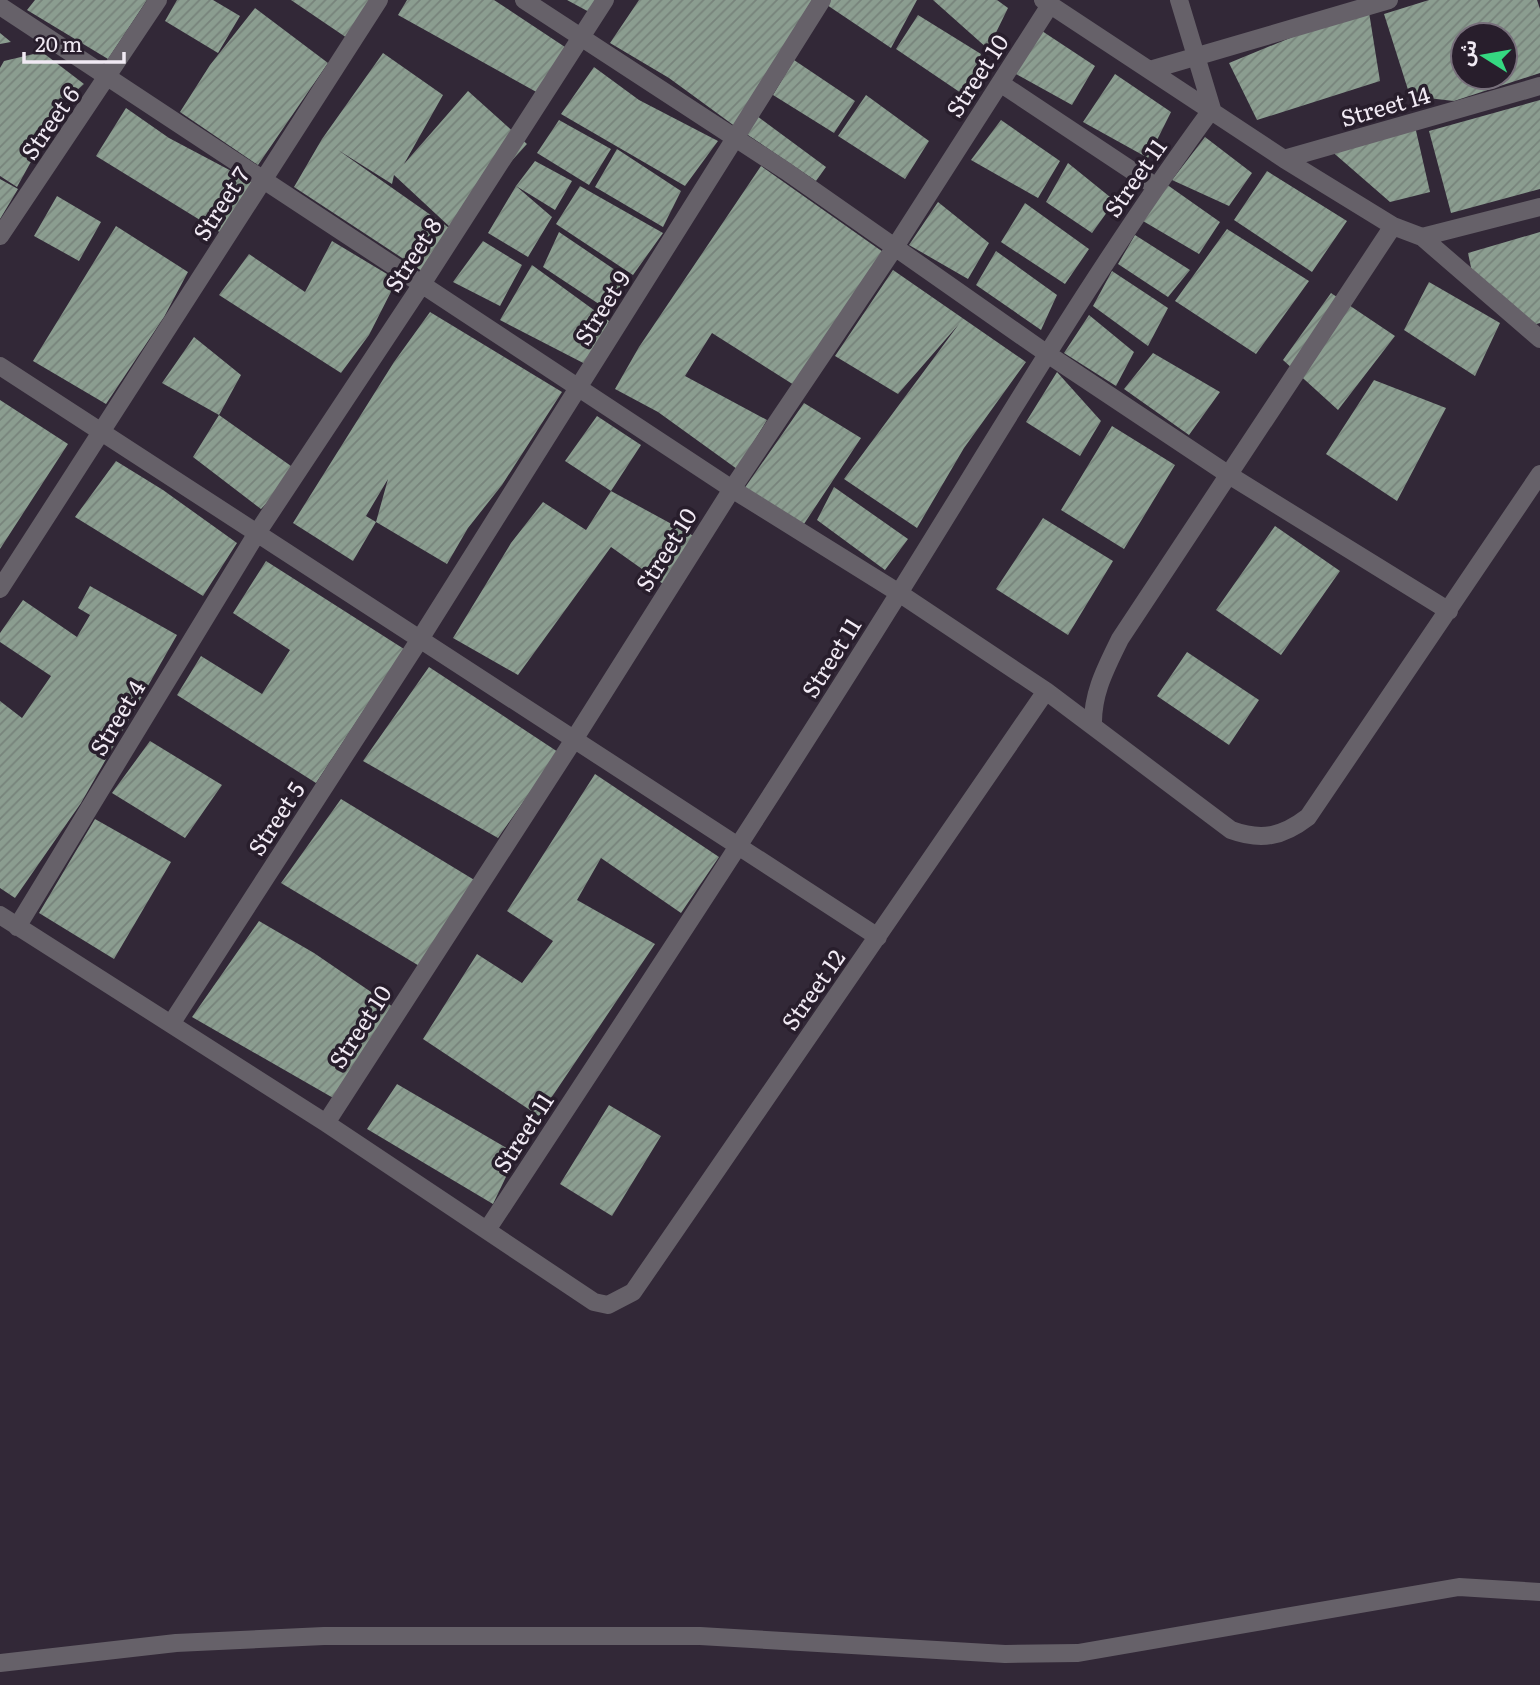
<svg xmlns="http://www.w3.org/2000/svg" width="1540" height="1685" font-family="Literata,'Noto Sans Arabic',serif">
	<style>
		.building { fill: url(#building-hatch); fill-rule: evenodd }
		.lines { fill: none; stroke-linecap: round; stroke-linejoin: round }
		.minor { stroke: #666169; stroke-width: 18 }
		.labels { text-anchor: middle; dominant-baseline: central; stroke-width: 7; stroke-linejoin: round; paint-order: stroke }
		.street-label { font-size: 23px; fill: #f1eaf4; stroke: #281e2c }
	</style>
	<defs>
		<pattern id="building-hatch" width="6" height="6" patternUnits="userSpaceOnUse" patternTransform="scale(1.75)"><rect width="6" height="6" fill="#8b9d90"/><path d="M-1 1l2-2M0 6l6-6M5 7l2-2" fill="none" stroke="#77837b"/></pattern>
	</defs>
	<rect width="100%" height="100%" fill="#322837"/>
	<path class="building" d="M35 0H147L108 59 27 10Z
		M177 0H213L240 16 218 53 165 21Z
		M291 0H371L347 38Z
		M407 0H494L568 49 540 94 398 15Z
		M567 0H602L591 13Z
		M639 0H812L736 127 669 78 610 43Z
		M831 0H917L891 48 827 5Z
		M933 0H997L1008 8 988 49Z
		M1429 0H1537L1540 9V73L1454 101 1410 96 1384 14ZM1463 35H1505V77H1463Z
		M1368 6 1380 81 1257 120 1229 63Z
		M255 8 328 63 258 165 180 112 210 65Z
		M918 15 981 54 964 95 896 49Z
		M1042 31 1095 66 1072 105 1014 73Z
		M0 33 11 42 0 44Z
		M42 52 84 84 64 102 17 187 0 176V68L4 61Z
		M383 53 443 95 404 164 468 91 527 144 451 228 394 175 392 184 338 150 455 232 431 277 294 187 322 139Z
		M794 60 855 101 834 133 773 95Z
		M594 67 639 100 718 141 685 186 561 114Z
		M1115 74 1171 112 1148 158 1083 122Z
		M866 95 929 141 905 179 838 136Z
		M1540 100V189L1451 213 1429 131Z
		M126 108 169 138 254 183 226 236 96 156Z
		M757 116 826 167 816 181 745 133Z
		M559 120 611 149 589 185 537 153Z
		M1001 120 1060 161 1038 198 971 160Z
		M1414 122 1430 192 1390 202 1321 142Z
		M1205 137 1252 173 1229 206 1172 180Z
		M617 149 681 191 663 227 595 187Z
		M535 161 572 181 555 210 516 186 552 217 528 257 488 233 516 186Z
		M1068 163 1115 201 1092 233 1046 202Z
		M761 166 883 252 794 385 712 333 685 376 767 420 737 469 658 412 615 389 639 347Z
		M1267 171 1347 221 1312 272 1234 220Z
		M0 179 18 189 0 219Z
		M1166 184 1220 222 1199 254 1143 221Z
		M580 186 663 233 633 275 556 224Z
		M57 196 101 222 79 261 34 236Z
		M938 202 989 243 968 279 909 245Z
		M1025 203 1089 249 1065 284 1001 242Z
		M116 226 188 272 164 317 106 404 33 361Z
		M1227 229 1309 281 1256 354 1175 301Z
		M559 232 624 276 611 312 543 267Z
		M1540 232V323L1529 326 1473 277 1468 253Z
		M1135 235 1190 270 1168 297 1118 264Z
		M332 241 397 280 369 335 341 373 219 295 249 254 305 292Z
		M483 241 522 265 500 306 453 282Z
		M996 251 1057 295 1041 330 976 285Z
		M532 265 609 321 591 367 500 320Z
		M893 270 1026 362 964 448 917 528 844 479 959 324 898 394 835 356Z
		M1112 271 1168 308 1148 346 1093 306Z
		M1429 282 1500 323 1475 376 1404 330Z
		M1331 293 1395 336 1338 410 1283 360Z
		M430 312 562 392 502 485 468 528 447 564 376 522 388 479 366 516 376 522 353 561 293 523 394 362Z
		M1089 315 1134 352 1116 386 1064 353Z
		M194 337 241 375 219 415 162 383Z
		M1153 353 1220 392 1189 435 1124 389Z
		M1057 372 1101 421 1080 456 1026 422Z
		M1374 380 1446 408 1397 501 1326 454Z
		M0 400 68 444 0 549Z
		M804 403 861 438 804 524 744 489Z
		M219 415 298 471 261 509 193 457Z
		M597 416 641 445 611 491 565 461Z
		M1112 426 1175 465 1124 549 1061 510Z
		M116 461 163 490 237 543 203 596 75 517Z
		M834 487 908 539 885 570 817 520Z
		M611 491 701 540 666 586 611 547 518 675 453 638 511 543 543 502 586 530Z
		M1043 518 1113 561 1068 635 996 589Z
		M1275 526 1340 571 1281 655 1216 610Z
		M266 561 404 649 316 783 177 695 201 656 262 694 290 650 233 613Z
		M90 586 177 635 81 803 15 898 0 888V701L22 718 51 676 0 642V633L23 600 77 637 90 615 78 608Z
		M1187 652 1259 700 1229 745 1157 696Z
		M429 667 558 752 498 838 363 761Z
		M150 741 222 785 185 838 112 793Z
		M595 774 719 857 681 913 601 858 577 900 655 944 539 1116 423 1039 477 954 522 983 553 941 507 911Z
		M341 799 476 881 421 967 281 883Z
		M95 819 171 862 114 959 39 913Z
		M259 921 314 953 393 1007 335 1099 192 1017Z
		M397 1084 517 1154 493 1204 367 1129Z
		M609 1105 661 1136 612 1216 560 1184Z"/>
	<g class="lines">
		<path class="minor" d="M524 0 786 171 1046 353 1229 475 1449 611
			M1043 0 1284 159 1393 226 1422 237 1540 339
			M0 6 732 489 899 593 1046 691 1231 830C1261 841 1282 837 1308 817L1540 474
			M1150 70 1389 0
			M1000 83 1155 186
			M1284 159 1540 86
			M0 236 158 0
			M1422 237 1540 207
			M0 366 878 937
			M0 589 379 0
			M1093 726C1092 693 1106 668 1120 639L1393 226
			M0 915 326 1123 594 1302 608 1305 633 1292 1046 691
			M17 927 257 533 422 284 605 0
			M171 1024 420 639 822 0
			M326 1123 575 738 732 489 895 247 1050 5
			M487 1230C626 1018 765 808 899 593 1001 430 1098 264 1212 109L1179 0
			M0 1663 176 1643 324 1636H700L1005 1654 1078 1653 1459 1587 1540 1592"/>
	</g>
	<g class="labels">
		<g class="street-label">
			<text transform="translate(976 75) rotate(-57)">Street 10</text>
			<text transform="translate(1385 105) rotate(-16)">Street 14</text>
			<text transform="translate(49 122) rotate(-55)">Street 6</text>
			<text transform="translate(1134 177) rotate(-55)">Street 11</text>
			<text transform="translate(220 203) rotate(-57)">Street 7</text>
			<text transform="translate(412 254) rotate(-57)">Street 8</text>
			<text transform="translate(601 307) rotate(-58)">Street 9</text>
			<text transform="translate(665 549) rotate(-58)">Street 10</text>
			<text transform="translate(830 657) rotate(-58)">Street 11</text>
			<text transform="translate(116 717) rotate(-59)">Street 4</text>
			<text transform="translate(275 818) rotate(-57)">Street 5</text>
			<text transform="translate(812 989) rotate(-55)">Street 12</text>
			<text transform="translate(359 1026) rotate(-57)">Street 10</text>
			<text transform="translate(522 1132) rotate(-57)">Street 11</text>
		</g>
	</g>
	<g transform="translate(1484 56) rotate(281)"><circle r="33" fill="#281e2c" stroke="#78707c" stroke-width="2"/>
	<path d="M0-5L12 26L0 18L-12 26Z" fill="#35d881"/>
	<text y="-10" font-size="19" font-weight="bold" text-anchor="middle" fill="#f1eaf4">ش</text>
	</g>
	<path d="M24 52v10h100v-10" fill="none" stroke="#f1eaf4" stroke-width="3.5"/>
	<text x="35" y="52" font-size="21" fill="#f1eaf4" stroke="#281e2c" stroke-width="5" paint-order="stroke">20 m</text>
</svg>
